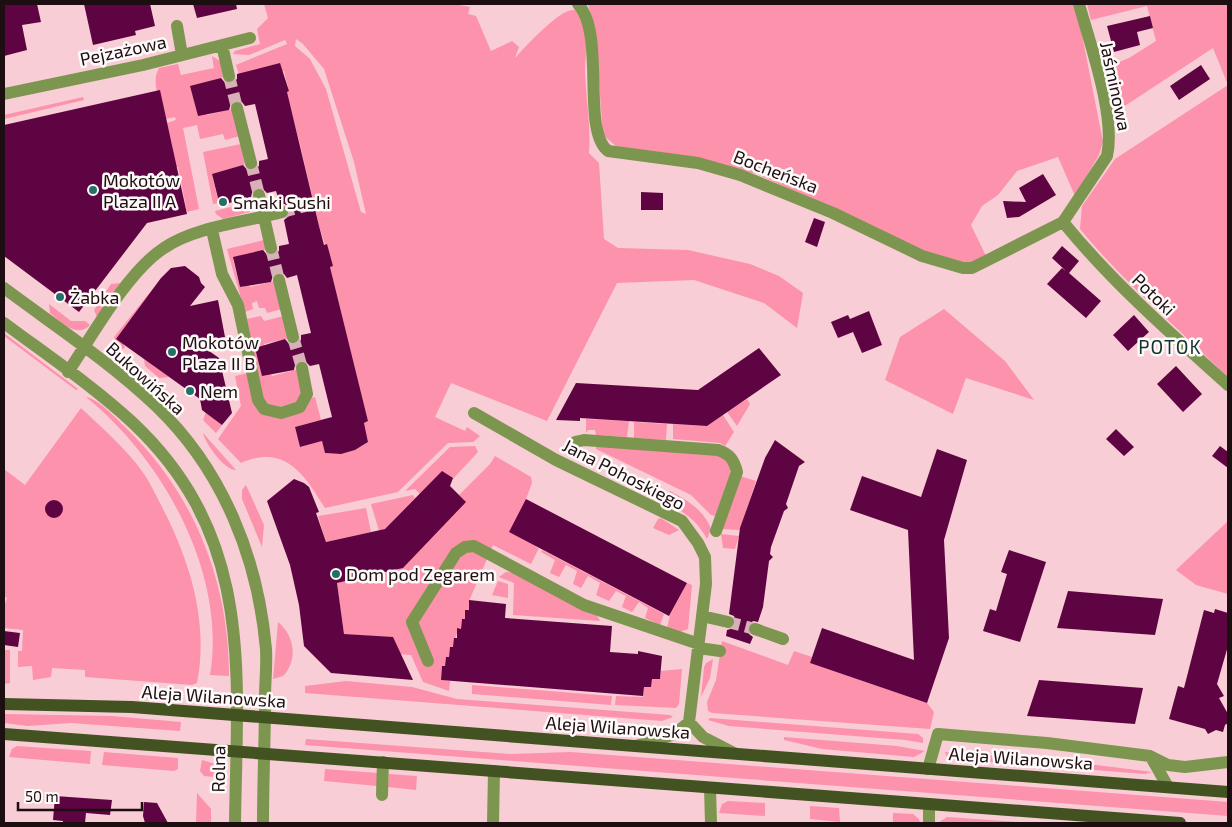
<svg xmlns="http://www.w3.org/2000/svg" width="1232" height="827" font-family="'Exo 2',sans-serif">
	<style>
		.green { fill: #fc92ab; fill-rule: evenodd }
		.building { fill: #5e0442 }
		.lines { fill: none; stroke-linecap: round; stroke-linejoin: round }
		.minor-tunnel { stroke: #d8b0b8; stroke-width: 12; stroke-dasharray: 12 6; stroke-linecap: butt }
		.minor { stroke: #7d964f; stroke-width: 12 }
		.major { stroke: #425321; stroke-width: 12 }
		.poi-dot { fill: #266f67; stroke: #fefafa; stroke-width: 2 }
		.labels { text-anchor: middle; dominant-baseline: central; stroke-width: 5; stroke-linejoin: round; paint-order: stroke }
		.street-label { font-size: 18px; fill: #1c0e11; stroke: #fefafa }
		.poi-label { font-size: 18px; fill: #1c0e11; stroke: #fefafa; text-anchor: start }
		.neighbourhood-label { font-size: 19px; letter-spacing: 1px; fill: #123430; stroke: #fefafa }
	</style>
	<rect width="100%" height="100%" fill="#f9cdd5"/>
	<path class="green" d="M264 4H454L470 7 468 14 476 16 491 51 512 41 519 47 515 58C524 48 560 8 574 10 580 11 585 24 586 29 588 43 585 58 585 72 586 99 591 125 589 153L599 163 604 239 618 248 688 250 750 264 779 276 803 293 797 328 764 303 694 280 617 283 547 421 451 383 435 417 465 431 467 427 480 436 473 442 448 443 398 492 325 508C305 476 286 443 241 463L218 439 241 406 235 376 248 373 259 411 307 407 311 398 315 397 321 420 295 427 300 447 322 441 325 453C342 455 355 452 368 442L364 423 368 421 330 267 332 266 319 226 300 144 286 92 289 91 284 71 239 74 236 65 287 44 285 40 249 55 233 54 235 51 260 44 257 29 268 18ZM296 39 303 44 324 69 354 162 366 214 361 212 326 89 310 59 295 46Z
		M588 4H1076L1103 142 1099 155 1075 196 1058 157 1017 171 998 195 982 206 971 225 986 256 969 264 934 257 757 174 616 146 603 135 595 28Z
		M1087 4H1228V378C1179 328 1125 284 1080 229L1082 206 1115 159 1228 85 1213 48 1111 115 1102 69 1129 58 1156 41 1147 6 1091 20Z
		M212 56 220 61 223 77 191 88 198 115 207 113V115L232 109 240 136 225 140 223 134 200 139 197 125 183 128 199 209 187 212 178 167 173 168V149L167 123 176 120 175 117 166 119C161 103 150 83 159 68L178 64 181 75 214 68Z
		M83 97 84 100 4 119V115Z
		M241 144 245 160 244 165 212 175 219 203 213 204 203 152Z
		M255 201 253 211 223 219 216 214 215 211Z
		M264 240 267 249 233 260 240 287 249 285 250 287 275 281 282 309 267 313 265 308H259L257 301 252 303 253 309 245 312 227 249Z
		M163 276 124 345 125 348 122 349 115 343 114 337Z
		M120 283 97 317 94 310 111 284Z
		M49 304 71 321H85L90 325C77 339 61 322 50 313Z
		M944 309 1005 361 1034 400 966 378 953 414 885 380 900 337Z
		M261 316 264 321 284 316 290 338 264 344V346L255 348 272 376 299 369 304 388 300 401 276 408 264 403 247 319Z
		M4 333 78 389 76 390 4 336Z
		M144 359 169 377 159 378 145 366Z
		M86 397C97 398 117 419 125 427 194 493 229 581 229 676L210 675C227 574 163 459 86 397Z
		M747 399 750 404 737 426 727 412Z
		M81 408C102 428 127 449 144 474 151 484 156 496 162 507 190 561 209 622 197 683L192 685 85 677V670L52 668 51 677 33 680 32 666 18 667V651H22L23 630 4 628V606L7 598 4 596V469L25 485Z
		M206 412 222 425 216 433 203 420Z
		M723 415 734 432 725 446 720 443 673 439V424L707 426Z
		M586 419 629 421 627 437 596 435 595 430H588L586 433Z
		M634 422 667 424 666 440 634 438Z
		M203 433 236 470C225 471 205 443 203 433Z
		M475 446 478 452 452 480 442 472 420 494 415 489 405 491 450 447Z
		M596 446 719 454 729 464 731 473 715 516 711 515 691 495 596 449Z
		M495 456 531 477 532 483 526 499 536 547 539 548 531 564 493 545 469 601V610H465V619H462L461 629H458L453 647H450L449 657H446L445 666H442L441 680 450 681 449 691 423 682 411 655 400 654 393 638 344 634 337 583 398 570 409 562 406 559 464 500 459 495 490 464Z
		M740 476 756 481 740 530 722 529Z
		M246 485 264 525 262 547 242 499V490Z
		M670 491C687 500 704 510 711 529L707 539C697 520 683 511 665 502Z
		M413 495 415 498 385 529 379 531 371 504Z
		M366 508 371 532 326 542 318 516Z
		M661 518 679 530 669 535 653 528 658 519Z
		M1228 521V594L1196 585 1176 570Z
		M721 534 739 536 735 549 723 548Z
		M542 550 664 614 660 625 645 618 648 608 639 602 632 612 622 607 626 596 616 591 609 601 596 595 600 583 588 576 581 588 573 584 577 571 566 565 559 577 550 573 555 560 541 552Z
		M506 572 516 573 597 615 600 621 513 615 514 583 499 577Z
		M498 581 508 584V598L492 595Z
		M687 583 692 585 688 629 680 632 667 628 670 615Z
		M278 622C295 636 298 660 283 676L273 679Z
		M722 641 788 665 794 651 812 657 810 663 927 703 934 712 930 729 712 713 708 711 707 702 716 680Z
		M4 650H10V683L4 684Z
		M713 659 710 678 701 697 704 667 706 663Z
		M682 669 679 704 676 708 615 705 616 696 643 697 644 687H651L652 679H660L661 671Z
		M346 681 412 687 457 699 670 715 673 717 662 721 305 693V686Z
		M472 685 612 696 611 705 472 694Z
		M4 714 112 716 181 722 180 731 71 723 28 726 4 723Z
		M710 718 918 734 923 738V743L905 740 729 726 708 720Z
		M784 737 897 746 925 751 914 757 822 749 784 740Z
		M306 739 510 754 571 752 1228 802V816L305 745Z
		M17 746 91 751 90 764 9 757 12 749Z
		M104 752 178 758V769L174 771 102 765Z
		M945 752 1057 760 1152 772 1145 774 955 759 947 757Z
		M202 760 219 765 225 778 204 776 200 771Z
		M325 769 378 773 377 786 324 781Z
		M389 774 417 776 416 790 388 787Z
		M197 793 211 809V823H196Z
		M728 801 765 803V816L719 813 722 804Z
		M810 806 839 808 840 822 810 819Z
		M893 813 913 814 919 819 920 823H893Z
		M947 817 1033 823H938Z"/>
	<path class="building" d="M4 4H37L41 22 22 25 27 50 4 56Z
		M84 4H150L155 26 135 31 136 35 93 45Z
		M193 4H236L237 9 197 18Z
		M1150 16 1153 28 1137 32 1140 45 1114 52 1107 26Z
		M280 63 289 91 287 92 319 226 324 245 327 244 333 266 330 267 368 421 364 423 368 442 355 450 341 454 325 453 322 441 300 447 295 427 332 417 319 364 310 366 305 361 300 360 295 365 294 370 262 376 255 348 285 339 290 345H295L301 340V335L311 333 297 275 287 278 284 274 278 272 273 275 271 282 240 287 233 257 263 250 268 256H273L279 251V246L289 244 284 220 290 215V210L285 204H280L276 191 267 193 261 187 253 189 251 197 229 203 228 200 219 202 212 174 243 165 248 171H253L259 166V161L268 159 255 104 245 106 242 102 235 100 231 103 229 110 198 116 190 86 221 78 226 84H231L237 79V74Z
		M1201 65 1210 79 1179 100 1170 86Z
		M160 90 187 214 147 223 79 312 4 256V125Z
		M1043 174 1056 195 1019 217 1007 218 1003 201 1026 202 1019 188Z
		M641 192 663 193V210H641Z
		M814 218 825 222 817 247 805 242Z
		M1062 246 1079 261 1069 273 1101 301 1086 318 1047 284 1062 268 1066 271 1052 258Z
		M185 266 199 277 201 283 205 287 190 306 218 300 225 337 198 343 219 358 232 413 222 425 202 410 200 399 116 339 161 278 171 268Z
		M869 311 882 345 862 353 853 332 838 338 831 322 848 315 850 319Z
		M1134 315 1149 332 1128 351 1113 335Z
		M759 348 781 375 707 426 580 418V421L556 420 576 383 698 390Z
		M1176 366 1202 394 1183 412 1157 384Z
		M1116 429 1134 447 1124 456 1106 439Z
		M775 440 805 462 799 466 786 504 788 508 784 511 771 547 770 554 773 557 769 561 763 607 758 622 753 621 747 627 749 634 753 637 750 644 726 636 727 630 734 628 736 623 734 616 729 614 740 528 765 458Z
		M1220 446 1228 452V468L1212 456Z
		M937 449 967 460 944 540 949 638 927 703 810 663 822 628 914 660 908 530 850 510 862 476 921 497Z
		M442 471 453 478 450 486 466 502 403 568 337 583 344 634 393 637 413 680 331 673 304 646 299 605 290 565 267 501 294 479 304 483 309 487 319 512 316 513 326 542 385 529Z
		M526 499 687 583 669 616 509 532Z
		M45 509a9 9 0 1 1 18 0a9 9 0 1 1-18 0Z
		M1009 550 1046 562 1020 642 983 631 990 609 996 611 1007 574 1001 572Z
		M1068 591 1163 599 1155 635 1057 628Z
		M469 600 506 604 505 618 612 626 610 652 638 654V651L662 656 660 679H652L651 687H644L643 696 441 680 442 666H445L446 657H449L450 647H453L454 638H457V628L461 629 462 619H465V610H469Z
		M1215 609 1228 613V646L1217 684 1224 696 1219 698 1228 714V723L1225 725 1223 732 1216 730 1208 734 1205 729 1169 719 1178 686 1184 688 1204 610 1214 613Z
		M4 631 20 633 18 647 4 645Z
		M1039 680 1143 688 1135 724 1027 716Z
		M55 796 112 800 110 815 86 813 85 823H63V821L53 820Z
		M144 802 157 803 168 823H145L143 816Z"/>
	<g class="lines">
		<path class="minor-tunnel" d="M229 76 237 108
			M251 163 259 195
			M282 212 313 204
			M271 248 279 280
			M293 337 302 368
			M728 622 755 629"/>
		<path class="minor" d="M578 4C606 33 581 131 608 151L698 163 740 175 833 213 922 256 963 268H972L986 261 1063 222 1107 156C1116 116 1090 44 1079 4
			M177 26 182 55
			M222 45 229 76
			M4 94 143 65 250 38
			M237 108 251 163
			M259 195 271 248
			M1063 222C1112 282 1170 333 1228 385
			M212 230 222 274 238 305 258 400 264 409 281 413 300 407 307 394 302 368
			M279 280 293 337
			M4 288C55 326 110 362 156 406 223 470 258 558 266 649 267 665 265 682 265 698 265 740 263 782 263 823
			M4 323C47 355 93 386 133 423 255 538 237 672 235 823
			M68 372C92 336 128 271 164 248 194 227 246 222 282 212
			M474 413 556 460 682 521 698 543 705 557 706 584 689 722
			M575 442 584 440 718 450C730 454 734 460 737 472L716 531
			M702 616 728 622
			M755 629 783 639
			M699 648 720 651
			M428 661 412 622 456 553 465 547 474 546 584 605 699 644
			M636 746 675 734 689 722 703 737 734 753
			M1151 757 1168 787
			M928 769 938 734 1047 743 1150 756 1168 765 1185 767 1228 762
			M710 788 711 823
			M382 795 383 762
			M493 823 494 771
			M929 823V804"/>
		<path class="major" d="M4 704 132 707 1228 792
			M4 734 1180 823"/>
	</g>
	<g class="poi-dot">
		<circle cx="93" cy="190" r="5"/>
		<circle cx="223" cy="202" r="5"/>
		<circle cx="60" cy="297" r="5"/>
		<circle cx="172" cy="352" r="5"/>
		<circle cx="190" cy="391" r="5"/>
		<circle cx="336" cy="574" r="5"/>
	</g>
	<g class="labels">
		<g class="street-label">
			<text transform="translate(123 50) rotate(-12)">Pejzażowa</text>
			<text transform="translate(1116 86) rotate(78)">Jaśminowa</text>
			<text transform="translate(776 171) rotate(21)">Bocheńska</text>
			<text transform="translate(1154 294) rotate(44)">Potoki</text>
			<text transform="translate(146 378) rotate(42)">Bukowińska</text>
			<text transform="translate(624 474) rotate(27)">Jana Pohoskiego</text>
			<text transform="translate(214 696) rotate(4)">Aleja Wilanowska</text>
			<text transform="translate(618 727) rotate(4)">Aleja Wilanowska</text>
			<text transform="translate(1021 758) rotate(4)">Aleja Wilanowska</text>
			<text transform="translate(218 769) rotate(-89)">Rolna</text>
		</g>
		<g class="poi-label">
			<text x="103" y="180">Mokotów<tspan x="103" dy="21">Plaza II A</tspan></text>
			<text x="233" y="202">Smaki Sushi</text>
			<text x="70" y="297">Żabka</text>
			<text x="182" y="342">Mokotów<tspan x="182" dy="21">Plaza II B</tspan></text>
			<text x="200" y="391">Nem</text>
			<text x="346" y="574">Dom pod Zegarem</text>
		</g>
		<g class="neighbourhood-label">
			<text x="1170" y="346">POTOK</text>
		</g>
	</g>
	<rect width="1232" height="827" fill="none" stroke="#1c0e11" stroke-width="10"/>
	<path d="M18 802v8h124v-8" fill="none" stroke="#1c0e11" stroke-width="2.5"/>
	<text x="25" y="802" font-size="15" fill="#1c0e11" stroke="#fefafa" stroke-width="4" paint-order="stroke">50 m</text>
</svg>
